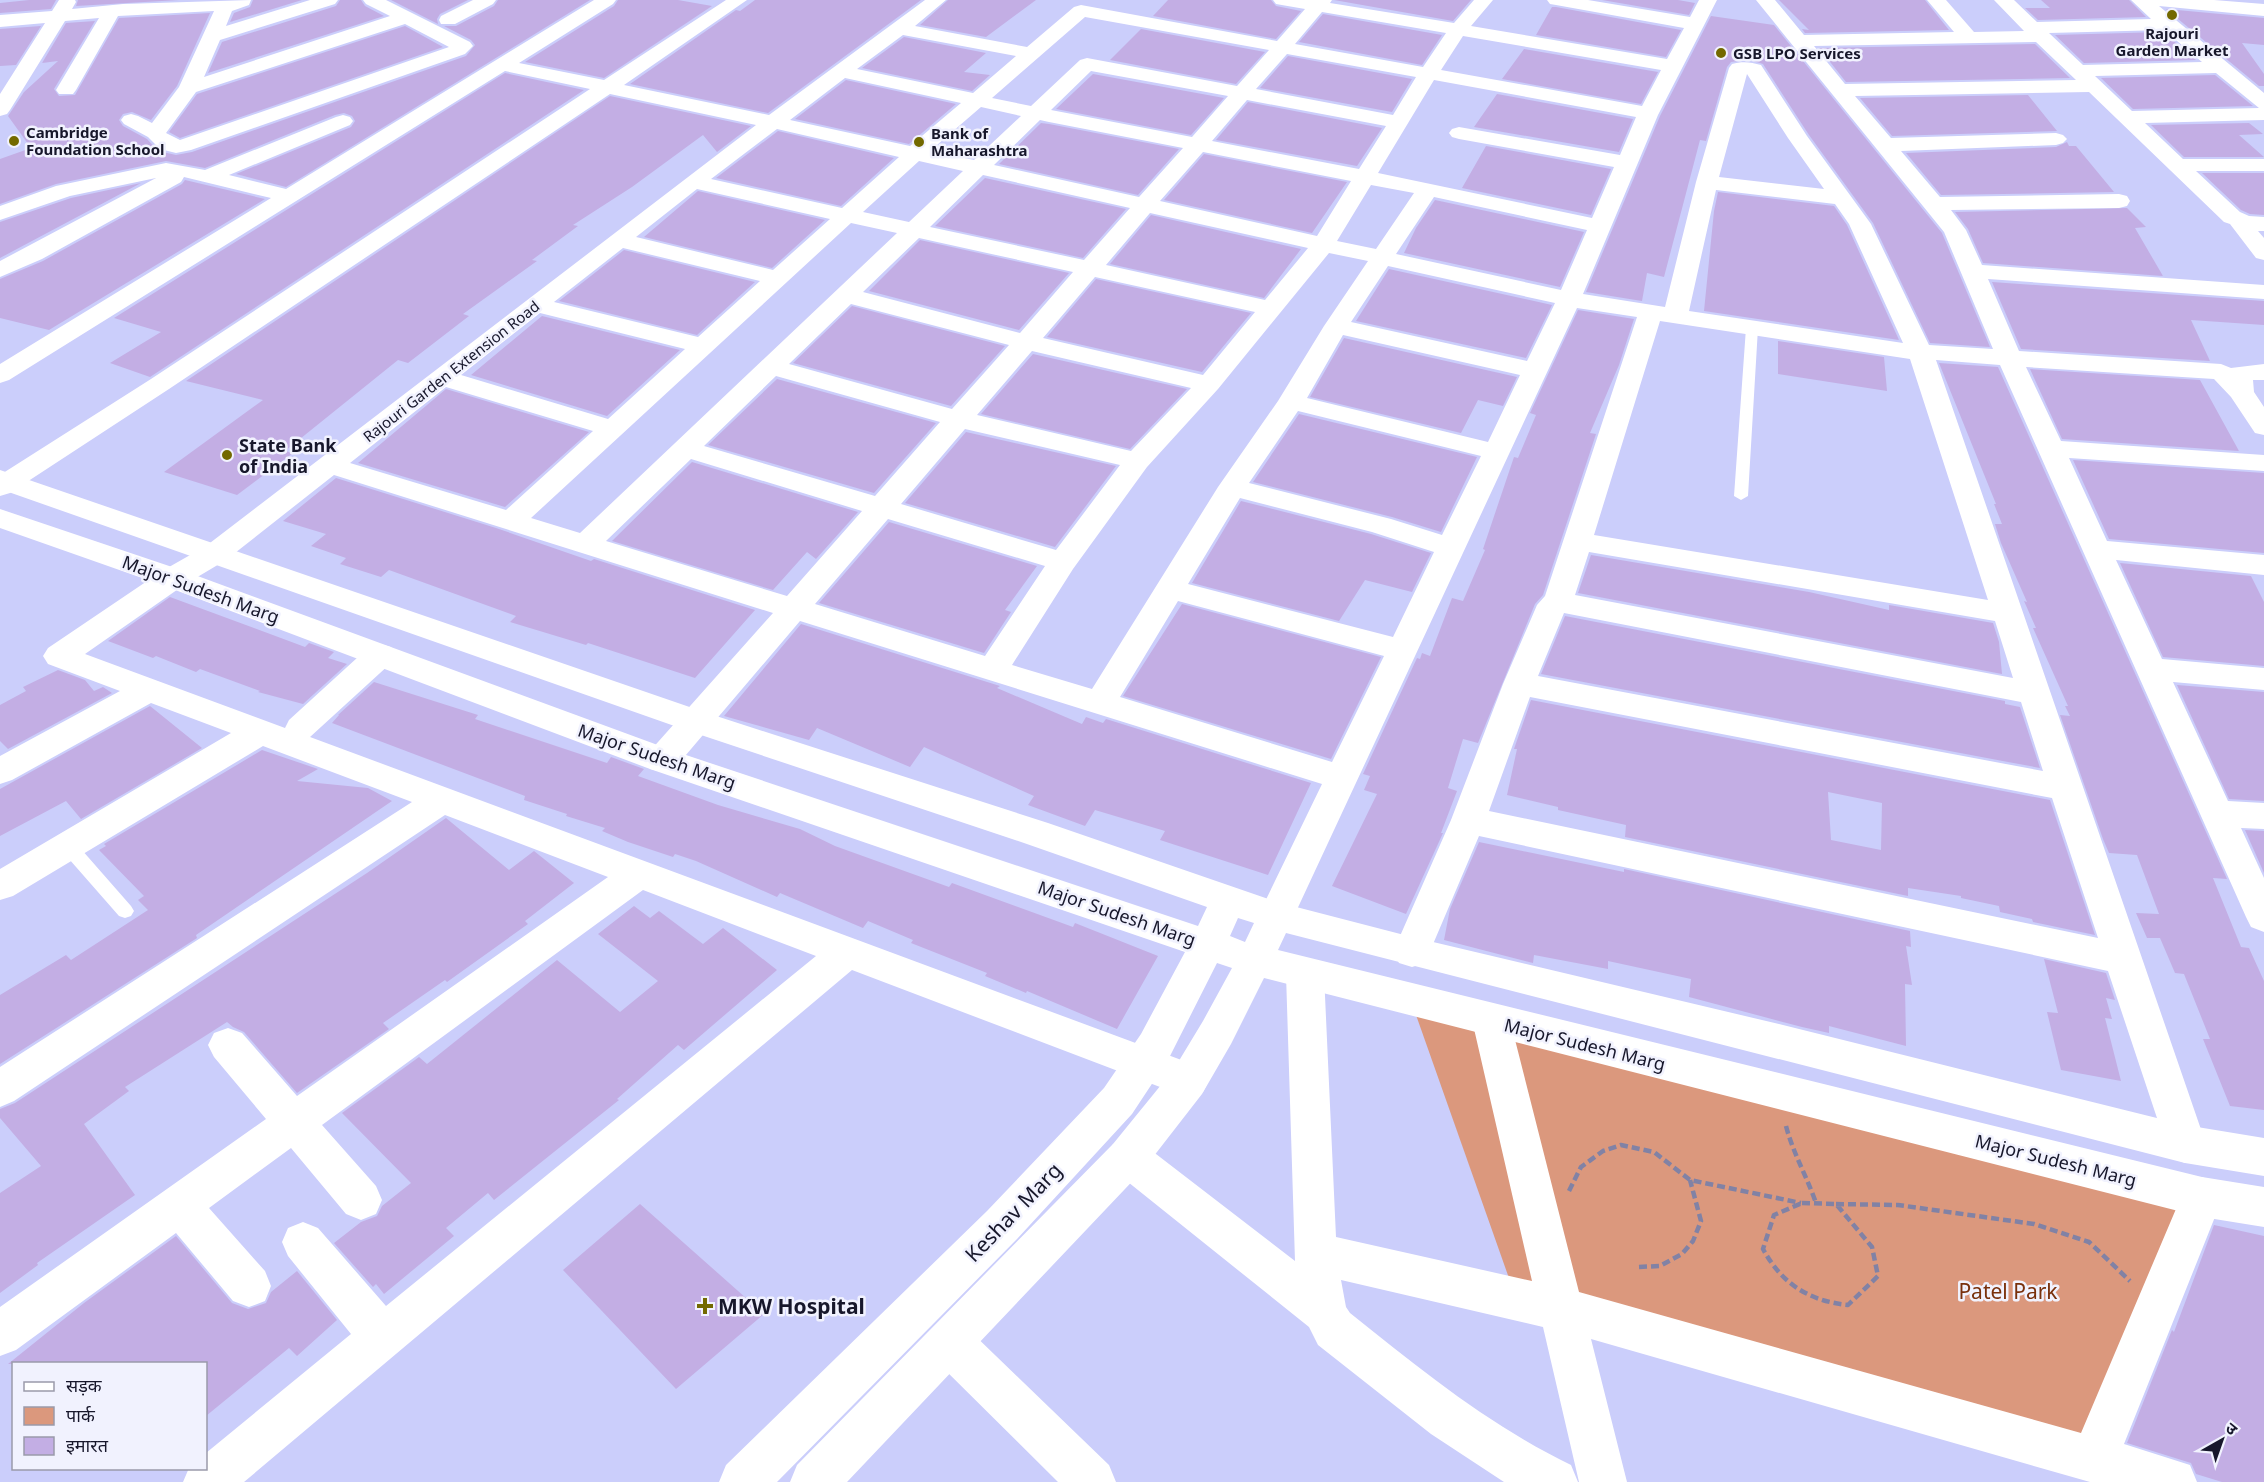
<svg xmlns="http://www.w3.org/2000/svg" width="2264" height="1482" font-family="'Noto Sans','Noto Sans Devanagari',sans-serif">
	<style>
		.green { fill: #db987d }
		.building { fill: #c3aee4; fill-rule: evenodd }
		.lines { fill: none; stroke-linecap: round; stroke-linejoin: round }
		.path { stroke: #8182a5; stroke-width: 4.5; stroke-dasharray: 8 4; stroke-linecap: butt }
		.lane { fill: #fff; fill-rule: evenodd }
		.street { fill: #fff; fill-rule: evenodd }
		.secondary { fill: #fff; fill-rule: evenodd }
		.poi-dot { fill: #736900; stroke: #f1f2fe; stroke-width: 2 }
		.labels { text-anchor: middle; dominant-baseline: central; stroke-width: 5; stroke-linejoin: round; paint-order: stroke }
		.far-poi-label { font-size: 15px; font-weight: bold; fill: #17172b; stroke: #f1f2fe; text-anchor: start }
		.far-street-label { font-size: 15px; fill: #17172b; stroke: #f1f2fe }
		.poi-label { font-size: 18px; font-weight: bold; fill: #17172b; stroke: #f1f2fe; text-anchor: start }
		.street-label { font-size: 18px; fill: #17172b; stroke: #f1f2fe }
		.near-street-label { font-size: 21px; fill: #17172b; stroke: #f1f2fe }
		.near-park-label { font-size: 21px; fill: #79300c; stroke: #f1f2fe }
		.near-poi-label { font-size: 21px; font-weight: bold; fill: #17172b; stroke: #f1f2fe; text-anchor: start }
	</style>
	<rect width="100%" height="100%" fill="#cbcefb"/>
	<path class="green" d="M1410 998 2202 1197 2094 1459 1516 1298Z"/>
	<path class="building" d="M29 0H56L51 9 0 13V3Z
		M78 0H179L76 6Z
		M253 0H302L230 22 234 13 250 7Z
		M340 0H361L365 6 384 16 208 73 222 42 336 6Z
		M391 0H468L440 14 437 19 438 24Z
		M498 0H590L286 187 236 174 351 127 355 121 352 116 344 113 335 115 205 168 166 161 56 184 0 204V159L31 148 8 116 24 92 58 61 42 63 66 23 95 21 54 89 59 96 75 95 119 18 210 13 177 86 151 120 132 112 123 114 119 120 123 126 147 139 158 151 176 155 192 152 466 56 475 45 471 40 444 26H456L494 6Z
		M618 0H678L712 6 604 78 525 62 614 6Z
		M755 0H921L768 113 630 84 736 10 740 11Z
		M948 0H1036L986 37 920 25Z
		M1168 0H1271L1276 6 1301 11 1276 39 1153 16Z
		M1334 0H1471L1453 21Z
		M1602 0H1678L1695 3 1689 15Z
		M1779 0H1925L1949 30 1805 33 1802 29 1809 30Z
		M2041 0H2129L2146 17 2038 20 2025 8H2050Z
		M1552 7H1556L1681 30 1666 57 1536 35Z
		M2166 9 2264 18V45L2242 43 2264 74V86H2259Z
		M1323 14 1442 35 1422 65 1299 42Z
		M1711 16 1774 25 1942 233 1990 347 1930 343 1873 223 1809 135 1763 64 1750 60 1747 57 1745 60 1731 62 1727 67 1706 141 1700 140 1664 277 1647 273 1642 301 1586 292 1660 116Z
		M41 26 16 65 0 66V29Z
		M405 26 443 47 180 138 169 132 197 94Z
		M1141 29 1265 52 1236 84 1110 60Z
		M2163 32 2196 60 2084 63 2055 35Z
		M904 37 986 53 964 72 990 75 972 91 862 68Z
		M2035 44 2070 78 1846 82 1819 48Z
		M1524 49 1658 72 1641 104 1502 79Z
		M1288 56 1412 79 1392 112 1260 88Z
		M505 73 584 90 150 377 110 363 161 332 114 318Z
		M1093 74 1224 98 1191 135 1056 109Z
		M2215 75 2253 106 2133 109 2101 78Z
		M846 80 956 104 909 144 795 119Z
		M1497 94 1633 119 1619 152 1474 127Z
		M2028 95 2057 131 1892 136 1860 98Z
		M610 96 751 126 717 152 703 135 632 187 573 225 578 226 532 260 537 261 463 314 469 316 408 363 398 360 285 451 293 453 237 495 164 472 263 400 186 381Z
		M1248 102 1382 128 1357 166 1216 140Z
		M1041 123 1049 124 1179 149 1138 195 999 164Z
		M2249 123 2263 134 2239 135 2264 157H2184L2151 125Z
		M778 131 894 158 841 206 716 178Z
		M2067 142 2069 146H2076L2114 192 1941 195 1906 153 2056 147Z
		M1486 146 1611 169 1591 215 1462 188Z
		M1204 154 1347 182 1312 233 1164 200Z
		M2202 173H2264V215L2250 214 2241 210Z
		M985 178 1126 209 1083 258 935 226Z
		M185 180 265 199 49 330 0 318V279L43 261 182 184Z
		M141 183 0 258V222L71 198Z
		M698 191 825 220 772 268 644 237Z
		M1718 192 1834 206 1847 225 1899 340 1704 311 1714 211Z
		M1435 200 1584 232 1560 287 1404 253 1416 228Z
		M2127 208 2146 227 2135 228 2163 276 1983 263 1968 229 1955 212Z
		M1151 215 1301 249 1264 298 1110 264Z
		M920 240 1069 273 1019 330 869 291Z
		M624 250 755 282 697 335 559 301Z
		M1389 269 1552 305 1526 358 1356 321Z
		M1096 279 1251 313 1202 372 1047 337Z
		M1992 282 2264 301V325L2191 320 2210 361 2021 349Z
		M852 306 1005 346 951 406 793 363Z
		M1578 310 1634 319 1619 365 1590 433 1596 434 1543 595 1535 604 1478 743 1463 739 1448 788 1457 791 1441 833H1443L1406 914 1332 886 1377 794 1364 790 1370 776 1363 774 1417 658 1420 659 1422 653 1430 656 1452 598 1463 601 1485 550 1483 549 1514 457 1518 458 1536 415 1530 413Z
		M542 316 680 350 607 416 471 375Z
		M1344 338 1517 377 1503 406 1478 400 1461 433 1310 397Z
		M1778 341 1884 357 1887 391 1778 374Z
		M1033 354 1187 389 1130 449 981 414Z
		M1939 363 1998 367 2227 879 2213 878 2241 947 2249 948 2264 981V1110L2230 1106 2203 1039H2210L2184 974 2175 973 2160 938H2147L2136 913 2159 914 2137 855 2109 853 2103 839 2060 715 2070 716 2065 706H2068L2033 628H2036L2024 601 2027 602 2001 543 1995 524H2002L1994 504H1996Z
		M2030 369 2200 380 2239 451 2062 439Z
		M777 379 936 423 874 493 708 445Z
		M446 389 589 432 505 507 358 463Z
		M1299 414 1477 457 1441 532 1392 517 1253 482Z
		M966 432 1116 466 1055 547 905 503Z
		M2073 460 2264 473V553L2109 539Z
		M692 462 858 512 816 559 807 552 773 590 612 541Z
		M336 478 496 528 591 561 594 559 755 610 695 678 588 643 586 645 510 622 516 616 389 570 381 577 340 564 346 558 311 546 326 534 283 521Z
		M1241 501 1371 534 1431 553 1412 592 1365 580 1339 621 1192 583Z
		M889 522 1037 566 1005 610 1011 612 984 653 819 603Z
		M1591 555 1809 592 1889 610V605L1993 623 1999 642 2002 674 1578 593Z
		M2120 563 2251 576 2264 602V666L2163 657Z
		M170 597 305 647 309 643 334 652 328 658 347 664 303 704 258 692 260 691 200 669 196 672 156 656 153 658 108 641Z
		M1182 604 1381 657 1331 759 1123 696Z
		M1565 616 2005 701V704L2020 707 2040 768 1541 674Z
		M801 624 1000 686 997 688 1082 724 1086 717 1103 723 1106 719 1311 783 1268 875 1160 840 1165 831 1095 810 1085 826 1028 805 1034 796 924 747 910 767 817 728 809 740 724 716Z
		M58 670 85 680 94 691 103 687 112 693 8 749 0 741V705L26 691 23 687Z
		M374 682 478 715 475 719 607 763 611 757 644 769 638 776 718 805 800 829 835 846 949 887 952 883 1073 927 1075 923 1158 956 1117 1029 1027 991 1026 993 985 976 987 973 911 943 913 940 868 921 863 928 780 893 777 897 696 861 675 854 673 857 628 842 602 831 605 828 566 816 567 814 524 800 525 796 332 723 339 715H338Z
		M2177 685 2264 692V801L2229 799Z
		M1531 700 2050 800 2095 935 2033 922 2032 919 2000 912 1999 906 1961 898V896L1908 888V896L1625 837 1626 825 1558 810V807L1507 795 1517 749H1514ZM1828 792 1882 803 1881 850 1831 840Z
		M150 706 202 748 81 819 66 801 0 836V789Z
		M262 750 318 769 297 781 368 788 392 801 196 935 197 938 0 1064V995L66 955 71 960 148 910 138 900 144 896 99 850 106 846 104 844Z
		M446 818 509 870 534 851 574 883 525 921 528 924 447 982 445 980 383 1023 389 1029 297 1093 244 1032 233 1027 227 1022 125 1087 129 1091 84 1124 135 1195 37 1263 38 1265 0 1293V1193L41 1166 0 1118V1109L15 1103 367 873Z
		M2245 830 2264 831V873Z
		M1479 842 1624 872V869L1910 931 1911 947 1906 946 1912 985 1905 984 1906 1046 1829 1026V1033L1802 1027 1689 997 1691 979 1608 961V969L1534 955 1533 963 1444 940 1450 909Z
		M634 906 650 918 659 911 703 944 723 928 777 970 684 1050 678 1045 617 1099 619 1100 494 1200 488 1193 446 1228 454 1236 384 1294 376 1284 373 1287 334 1243 361 1222 377 1216 382 1206 411 1183 342 1113 419 1057 427 1064 557 960 620 1012 658 981 598 934Z
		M2044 959 2106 973 2115 1000 2106 998 2112 1019 2105 1018 2121 1081 2061 1070 2047 1012 2058 1013Z
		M640 1204 764 1314 676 1389 563 1270Z
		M2214 1225 2264 1236V1482H2222L2196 1474 2191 1463 2127 1443 2172 1330 2174 1332Z
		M176 1236 232 1303 248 1309 266 1303 271 1292 297 1271 337 1320 297 1356 289 1348 206 1416V1364H8L84 1303Z"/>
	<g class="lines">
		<path class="path" d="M1786 1126C1793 1153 1807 1177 1816 1203
			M1569 1191 1581 1167 1603 1151 1621 1145 1654 1152 1690 1180 1801 1203
			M1802 1203 1836 1204 1872 1247 1878 1276 1848 1305C1809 1301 1782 1284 1763 1249L1774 1215Z
			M1836 1204 1898 1205 2034 1224 2089 1242 2130 1281
			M1639 1267 1660 1266 1682 1254 1693 1241 1701 1221 1690 1180"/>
		<path class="lane" d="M1752 324 1758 328 1748 496 1741 500 1734 496 1746 328Z
			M68 839 74 841 131 906 134 911 131 916 125 918 119 916 62 851 59 846 62 841Z"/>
		<path class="street" d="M59 0H75L76 2 72 9 123 4 251 0 249 5 232 11 226 26 310 0H338L335 4 220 40 204 77 390 16 366 4 363 0H386L470 42 473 46 465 54 191 150 176 153 160 149 148 137 124 124 121 120 124 116 131 114 138 116 152 123 179 87 214 11 118 16 76 90 73 94H59L56 90 99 18 65 21 10 110 7 114 0 116V94L45 23 0 27V15L52 11ZM405 24 449 47 180 140 166 133 196 92Z
			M473 0H496L493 4 455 24H441L439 20 441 16Z
			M594 0H616L613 4 519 63 604 80 726 0H747L624 85 769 115 925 0H946L915 26 1027 47 1074 7 1081 5 1277 41 1305 9 1276 4 1273 0H1332L1330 3 1454 23 1474 0H1493L1471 26 1667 59 1684 28 1556 5 1550 4 1547 0H1588L1690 17 1699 0H1717L1658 115 1583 294 1665 307 1696 182 1729 68 1732 64C1742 61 1751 62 1761 65L1807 136 1871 224 1929 345 1993 349 1944 232 1756 0H1775L1804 35 1954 32 1927 0H1946L1974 32 2024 31 1994 0H2014L2037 22 2151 19 2131 0H2214L2264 4V16L2159 6 2264 93V120L2145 123 2183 159H2264V171H2196L2240 212 2249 216 2264 217V231H2258L2264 238V260L2256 258 2230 224 2224 222 2089 92 1855 96 1891 138 2056 133 2063 135 2067 139 2063 143 2056 145 1901 151 1940 197 2119 194 2127 196 2130 201 2127 206 2119 208 1951 210 1966 230 1982 265 2264 285V299L1988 279 2019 351 2221 364 2231 368 2264 364V380H2253L2254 392 2264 407V435L2255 433 2231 397 2214 379 2026 367 2061 441 2264 455V471L2069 458 2107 541 2264 555V575L2116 560 2162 659 2264 668V690L2173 682 2228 801 2264 803V829L2241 828 2264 878V932L2251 927 2246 917 2000 365 1936 360 2206 1144 2200 1157 2185 1163 2170 1157 2108 971 1479 836 1425 963 1412 967 1399 963 1393 952 1451 820 1503 684 1537 605 1545 596 1637 317 1577 308 1294 916 1289 926 1276 931 1263 926 1258 916 1322 784 800 621 674 769 662 772 650 769 645 760 650 751 773 613 334 475 226 560 184 585 85 654 285 728 289 720 369 647 380 644 391 647 396 655 391 663 310 737 1203 1068 1209 1080 1203 1092 1189 1098 852 970 244 1482H183L189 1468H206V1453L351 1334 288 1256 282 1242 288 1228 303 1222 318 1228 386 1306 816 956 643 890 322 1125 376 1186 382 1200 376 1214 361 1220 346 1214 291 1148 209 1208 265 1271 271 1286 265 1301 249 1307 233 1301 176 1233 16 1350 0 1356V1307L266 1119 214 1057 208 1045 214 1033 228 1028 242 1033 297 1096 608 877 445 815 14 1101 0 1107V1067L412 802 263 746 13 896 0 900V869L231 733 151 703 12 780 0 784V756L120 691 48 664 43 656 48 648 162 571 206 546 756 125 610 94 169 389 10 493 0 496V475L151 379 590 89 505 71 9 380 0 383V364L271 198 184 177 181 182 42 259 0 277V261L156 178 70 196 0 220V206L56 186 166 163 205 170 336 117 343 115 350 117 353 121 350 125 229 175 286 189ZM1322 12 1446 33 1423 67 1295 44ZM1085 17 1269 50 1237 86 1087 58 1080 60 1031 106 992 98ZM2164 30 2202 62 2083 65 2049 33ZM903 35 1016 56 973 93 857 69ZM1463 36 1661 70 1642 106 1441 70ZM2036 42 2076 80 1845 84 1814 46ZM1287 54 1416 77 1393 115 1256 89ZM1091 71 1228 96 1192 137 1051 110ZM2216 73 2259 108 2132 111 2095 76ZM1747 74 1788 138 1824 189 1719 177ZM845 78 961 103 910 146 790 120ZM1434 80 1636 117 1620 155 1459 127 1452 129 1449 133 1452 137 1459 139 1614 167 1592 218 1378 173ZM1247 100 1386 126 1359 169 1212 141ZM981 107 1021 116 974 160 930 151ZM1040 120 1049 122 1183 148 1139 197 994 165ZM777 129 899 157 842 208 711 179ZM1203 152 1351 181 1317 236 1160 201ZM919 161 963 171 909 222 863 212ZM983 175 1130 208 1084 260 930 227ZM1371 185 1414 193 1376 249 1337 241ZM697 189 830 219 773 270 636 237ZM1716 190 1835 204 1849 224 1903 343 1689 311ZM1434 197 1587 230 1561 290 1396 254ZM1150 213 1308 248 1265 300 1106 265ZM851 223 897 233 580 533 531 518ZM919 238 1073 272 1020 333 863 292ZM623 248 760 281 698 337 554 302ZM1329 253 1368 261 1324 326 1278 401 1218 487 1092 689 1012 665 1073 569 1147 467 1218 389ZM1388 266 1555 303 1527 361 1351 322ZM1095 277 1255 312 1203 375 1043 338ZM851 304 1009 345 952 409 789 364ZM540 313 685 349 608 419 461 375ZM1660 321 1910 359 1988 600 1594 535ZM1343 335 1520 375 1488 442 1307 398ZM1032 351 1191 388 1131 451 977 415ZM776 376 940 422 875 496 704 446ZM446 387 593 431 506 510 350 463ZM1298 411 1481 456 1442 535 1391 519 1249 483ZM965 429 1120 465 1056 550 901 504ZM691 459 862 511 787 596 606 541ZM1240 498 1372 532 1434 552 1393 637 1188 584ZM888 519 1045 566 985 656 815 604ZM1589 552 1995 621 2013 678 1575 595ZM1178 601 1384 656 1332 762 1120 697ZM1564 613 2021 702 2043 771 1538 676ZM1530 697 2052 798 2098 938 1489 811Z
			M1305 958 1318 963 1324 974 1336 1237 1532 1281 1472 1020 1477 1008 1491 1004 1505 1008 1510 1020 1579 1292 2081 1433 2187 1183 2202 1177 2217 1183 2223 1197 2124 1444 2190 1465 2197 1482H2090L1591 1339 1627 1482H1579L1543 1327 1341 1280 1346 1307 1350 1313C1420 1369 1490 1426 1571 1465L1578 1482H1504L1431 1434 1318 1345 1309 1327 1113 1170 1107 1157 1113 1144 1128 1138 1143 1144 1295 1261 1286 974 1292 963Z
			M950 1321 966 1327 1109 1465 1116 1482H1058L934 1359 928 1343 934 1327Z"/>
		<path class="secondary" d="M0 470 707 713 1048 823 1277 902 1412 937 1783 1025 2185 1125 2264 1138V1176L2185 1163 1286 933 1278 950 2202 1177 2264 1187V1227L2202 1217 1264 978 1231 1044 1202 1094 1143 1170 847 1482H790L797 1465 1113 1144 1174 1069 1203 1021 1232 968 1217 963 1169 1058 1132 1114 1017 1239 777 1482H719L726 1465 987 1211 1104 1088 1141 1034 1185 952 650 769 162 585 0 528V509L184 571 674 751 1198 926 1207 907 1024 843 683 729 0 489ZM1238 918 1254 923 1245 942 1230 936Z"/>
	</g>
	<g class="poi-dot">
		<circle cx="2172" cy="15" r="6"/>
		<circle cx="1721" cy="53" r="6"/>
		<circle cx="14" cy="141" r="6"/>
		<circle cx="919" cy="142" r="6"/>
		<circle cx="227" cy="455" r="6"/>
		<path d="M702 1297h6v6h6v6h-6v6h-6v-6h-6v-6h6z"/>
	</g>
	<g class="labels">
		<g class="far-poi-label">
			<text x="2172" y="33" text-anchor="middle">Rajouri<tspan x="2172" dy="17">Garden Market</tspan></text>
			<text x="1733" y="53">GSB LPO Services</text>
			<text x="26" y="132">Cambridge<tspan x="26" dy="17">Foundation School</tspan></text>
			<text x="931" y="133">Bank of<tspan x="931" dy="17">Maharashtra</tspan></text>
		</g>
		<g class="far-street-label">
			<text transform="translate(451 371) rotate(-38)">Rajouri Garden Extension Road</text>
		</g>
		<g class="poi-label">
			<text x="239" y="445">State Bank<tspan x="239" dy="21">of India</tspan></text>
		</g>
		<g class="street-label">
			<text transform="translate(201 589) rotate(20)">Major Sudesh Marg</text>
			<text transform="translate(657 756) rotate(19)">Major Sudesh Marg</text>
			<text transform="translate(1117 913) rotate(19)">Major Sudesh Marg</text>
			<text transform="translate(1585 1044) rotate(14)">Major Sudesh Marg</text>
			<text transform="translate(2056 1160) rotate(14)">Major Sudesh Marg</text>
		</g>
		<g class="near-street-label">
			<text transform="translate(1013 1212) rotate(-46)">Keshav Marg</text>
		</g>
		<g class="near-park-label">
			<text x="2008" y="1291">Patel Park</text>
		</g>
		<g class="near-poi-label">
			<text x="718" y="1306">MKW Hospital</text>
		</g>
	</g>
	<rect x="12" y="1362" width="195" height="108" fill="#f1f2fe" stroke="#9a9aaa" stroke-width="1.5"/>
	<rect x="24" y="1382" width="30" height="9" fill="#ffffff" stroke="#9a9aaa" stroke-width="1.5"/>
	<text x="66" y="1392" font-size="18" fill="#17172b">सड़क</text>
	<rect x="24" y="1407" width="30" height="18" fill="#db987d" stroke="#9a9aaa" stroke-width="1.5"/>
	<text x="66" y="1422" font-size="18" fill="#17172b">पार्क</text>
	<rect x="24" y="1437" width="30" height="18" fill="#c3aee4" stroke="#9a9aaa" stroke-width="1.5"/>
	<text x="66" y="1452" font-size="18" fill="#17172b">इमारत</text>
	<g transform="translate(2222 1440) rotate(40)" stroke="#f1f2fe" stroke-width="4.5" paint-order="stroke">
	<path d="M0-4.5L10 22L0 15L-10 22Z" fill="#17172b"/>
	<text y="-9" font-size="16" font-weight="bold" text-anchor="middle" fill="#17172b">उ</text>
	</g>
</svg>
